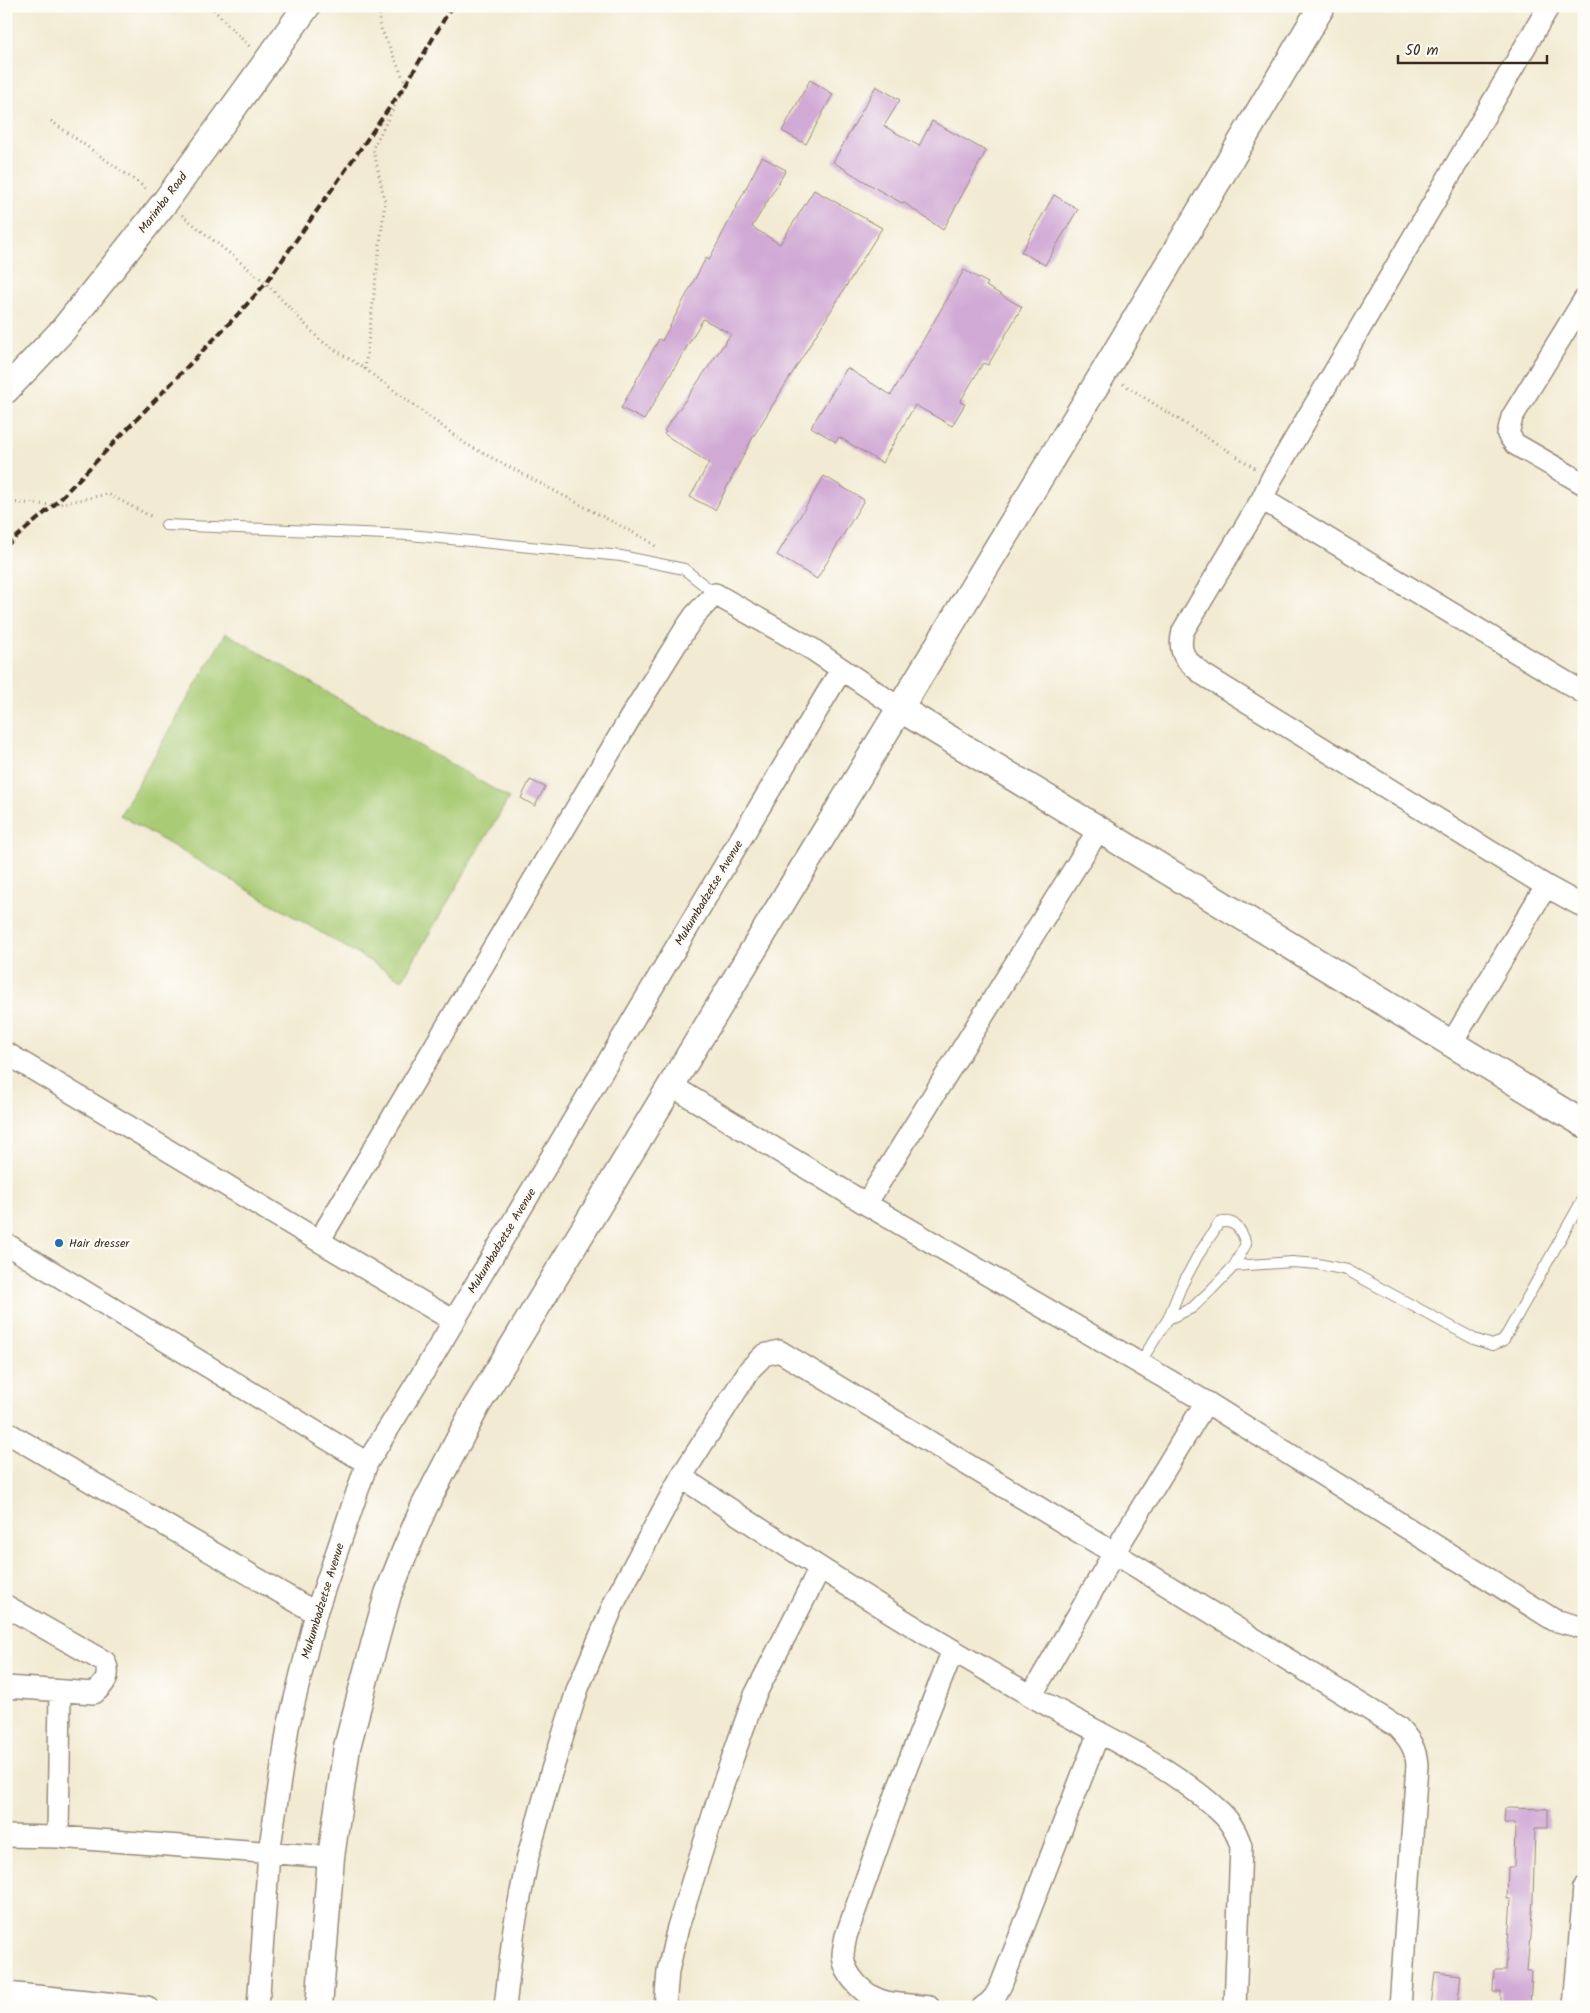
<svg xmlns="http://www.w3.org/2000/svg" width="1590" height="2013" font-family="Kalam,sans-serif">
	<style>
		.green { fill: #a9cb74; stroke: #727a49 }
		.building { fill: #d0a9d5 }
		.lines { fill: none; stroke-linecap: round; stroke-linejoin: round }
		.service-casing { stroke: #968a78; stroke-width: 12 }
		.minor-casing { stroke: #968a78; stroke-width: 24 }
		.tertiary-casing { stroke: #968a78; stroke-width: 29 }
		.path { stroke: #968a78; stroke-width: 3; stroke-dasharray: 1 4; stroke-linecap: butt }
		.service { stroke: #fff; stroke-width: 10 }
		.minor { stroke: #fff; stroke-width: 21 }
		.tertiary { stroke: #fff; stroke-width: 26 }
		.rail { stroke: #3b2a1e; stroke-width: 4; stroke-dasharray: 8 4; stroke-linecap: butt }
		.poi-dot { fill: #1f6fb2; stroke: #fdfcf7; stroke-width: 2 }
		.labels { text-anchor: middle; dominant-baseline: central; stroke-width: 5; stroke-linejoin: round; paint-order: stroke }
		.street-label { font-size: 12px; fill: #3b2a1e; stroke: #fdfcf7 }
		.poi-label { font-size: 12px; fill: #3b2a1e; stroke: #fdfcf7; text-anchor: start }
	</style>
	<rect width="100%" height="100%" fill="#fdfcf7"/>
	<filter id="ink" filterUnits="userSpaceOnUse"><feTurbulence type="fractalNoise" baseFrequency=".02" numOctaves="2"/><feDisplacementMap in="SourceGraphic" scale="10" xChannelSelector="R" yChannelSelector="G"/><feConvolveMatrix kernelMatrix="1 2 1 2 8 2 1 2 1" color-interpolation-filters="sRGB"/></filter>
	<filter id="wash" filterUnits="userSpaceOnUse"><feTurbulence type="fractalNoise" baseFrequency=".0096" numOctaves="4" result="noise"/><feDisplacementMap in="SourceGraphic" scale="20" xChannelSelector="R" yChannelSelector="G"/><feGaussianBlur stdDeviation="1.12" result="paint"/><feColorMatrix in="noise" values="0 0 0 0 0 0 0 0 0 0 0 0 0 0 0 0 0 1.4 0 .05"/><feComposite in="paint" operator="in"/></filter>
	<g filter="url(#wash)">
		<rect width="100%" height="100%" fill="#f2ead2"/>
		<path class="green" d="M226 633 509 798 402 980 120 815Z"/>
		<g id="blocks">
			<path class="building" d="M810 80 833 94 806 144 782 131Z
				M876 86 900 100 884 126 919 146 932 121 986 151 943 230 903 202 902 203 882 192 833 162Z
				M762 157 786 170 752 227 780 244 814 190 882 228 753 437 715 510 690 497 709 463 664 434 666 432 664 431 731 334 703 319 644 420 621 408 659 339 662 341 706 258 709 260Z
				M1054 195 1078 209 1045 265 1021 252Z
				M964 270 988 283 986 286 1022 307 988 365 983 363 960 402 965 404 952 426 915 405 882 463 839 437 836 442 811 427 847 368 891 395Z
				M824 476 864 500 817 579 777 555Z
				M530 780 545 787 535 806 521 798Z
				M1505 1808 1548 1809V1828H1535L1533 1900 1527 1971H1532L1530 2007H1501V1992H1493L1494 1970H1506L1511 1899H1507L1508 1867H1514L1515 1823H1504Z
				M1435 1972 1461 1975 1457 2007H1431Z"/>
		</g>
	</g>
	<g filter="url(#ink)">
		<use href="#blocks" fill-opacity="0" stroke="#968a78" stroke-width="1"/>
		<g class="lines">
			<g class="service-casing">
				<path id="service" d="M166 525 410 535 621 556 684 569 715 594
					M1234 1266 1292 1262 1318 1264 1347 1270 1474 1339 1492 1345 1503 1341 1584 1197
					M1139 1364 1168 1319 1181 1287 1197 1257 1219 1223C1234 1218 1242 1230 1246 1244L1234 1266 1212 1289 1192 1308 1168 1319"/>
			</g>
			<g class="minor-casing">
				<path id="minor" d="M1549 6 1272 478 1262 499 1183 631C1177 655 1187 661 1204 675L1546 886 1584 907
					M1584 300 1512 417 1508 434 1515 444 1584 484
					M1262 499 1584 693
					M1451 1044 1546 886
					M6 1053 319 1241
					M672 1086 866 1204 1206 1402 1554 1620 1584 1628
					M866 1204 1099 829
					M6 1244 367 1463
					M454 1321 319 1241 633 713 686 628 695 615 715 594 812 649 899 708
					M6 1432 316 1613
					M681 1477C796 1553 911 1628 1030 1695 1092 1731 1163 1760 1217 1809 1229 1819 1236 1830 1241 1846L1235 2007
					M6 1606 105 1662C111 1676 105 1684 94 1693L6 1687
					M1031 1696 1114 1553 1206 1402
					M6 1836 58 1837 331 1857
					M58 1837 60 1691
					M6 1993 147 2007
					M258 2007 269 1853 288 1727 316 1613 367 1463 429 1363 841 670
					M505 2007 514 1928 528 1856 551 1773 578 1688 616 1599 681 1477 750 1369 764 1355 779 1351 1114 1553 1398 1727C1409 1739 1416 1748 1417 1765L1400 2007
					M665 2007 668 1971 678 1927 719 1796 755 1695 820 1568
					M929 2007C915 2005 900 2005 886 2002 865 1997 845 1977 843 1956 843 1949 845 1942 846 1936L898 1789 953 1650
					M983 2007C993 2001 996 1995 1001 1985L1099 1732
					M1574 2007 1584 1888"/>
			</g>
			<g class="tertiary-casing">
				<path id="tertiary" d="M6 390 63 330 165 202 307 6
					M899 708 1584 1124
					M319 2007 331 1857 347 1747 368 1667 388 1594 406 1549 424 1507 476 1407 1104 372 1322 6"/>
			</g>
			<path class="path" d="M210 6 250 47
				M51 121 147 189
				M182 215 266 283 320 340 365 369 466 444 647 540 658 548
				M365 369 385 202 373 148 406 84 379 24 380 6
				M1123 384 1255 468
				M6 502 54 505 108 494 154 518"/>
			<use href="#service" class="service"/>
			<use href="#minor" class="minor"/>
			<use href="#tertiary" class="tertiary"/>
			<path class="rail" d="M6 546 54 505 240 312 266 283 406 84 452 6"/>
		</g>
	</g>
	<circle class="poi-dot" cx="59" cy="1243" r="5"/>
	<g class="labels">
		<g class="street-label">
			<text transform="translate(163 203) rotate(-53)">Marimba Road</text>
			<text transform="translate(709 893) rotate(-59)">Mukumbadzetse Avenue</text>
			<text transform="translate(502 1241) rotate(-59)">Mukumbadzetse Avenue</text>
			<text transform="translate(323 1601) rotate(-73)">Mukumbadzetse Avenue</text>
		</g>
		<g class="poi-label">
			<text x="69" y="1243">Hair dresser</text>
		</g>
	</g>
	<rect width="1590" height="2013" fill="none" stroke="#fdfcf7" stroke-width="25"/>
	<path d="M1398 55v8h149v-8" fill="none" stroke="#3b2a1e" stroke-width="2.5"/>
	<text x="1405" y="55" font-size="15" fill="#3b2a1e" stroke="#fdfcf7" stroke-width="4" paint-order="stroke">50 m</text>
</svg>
